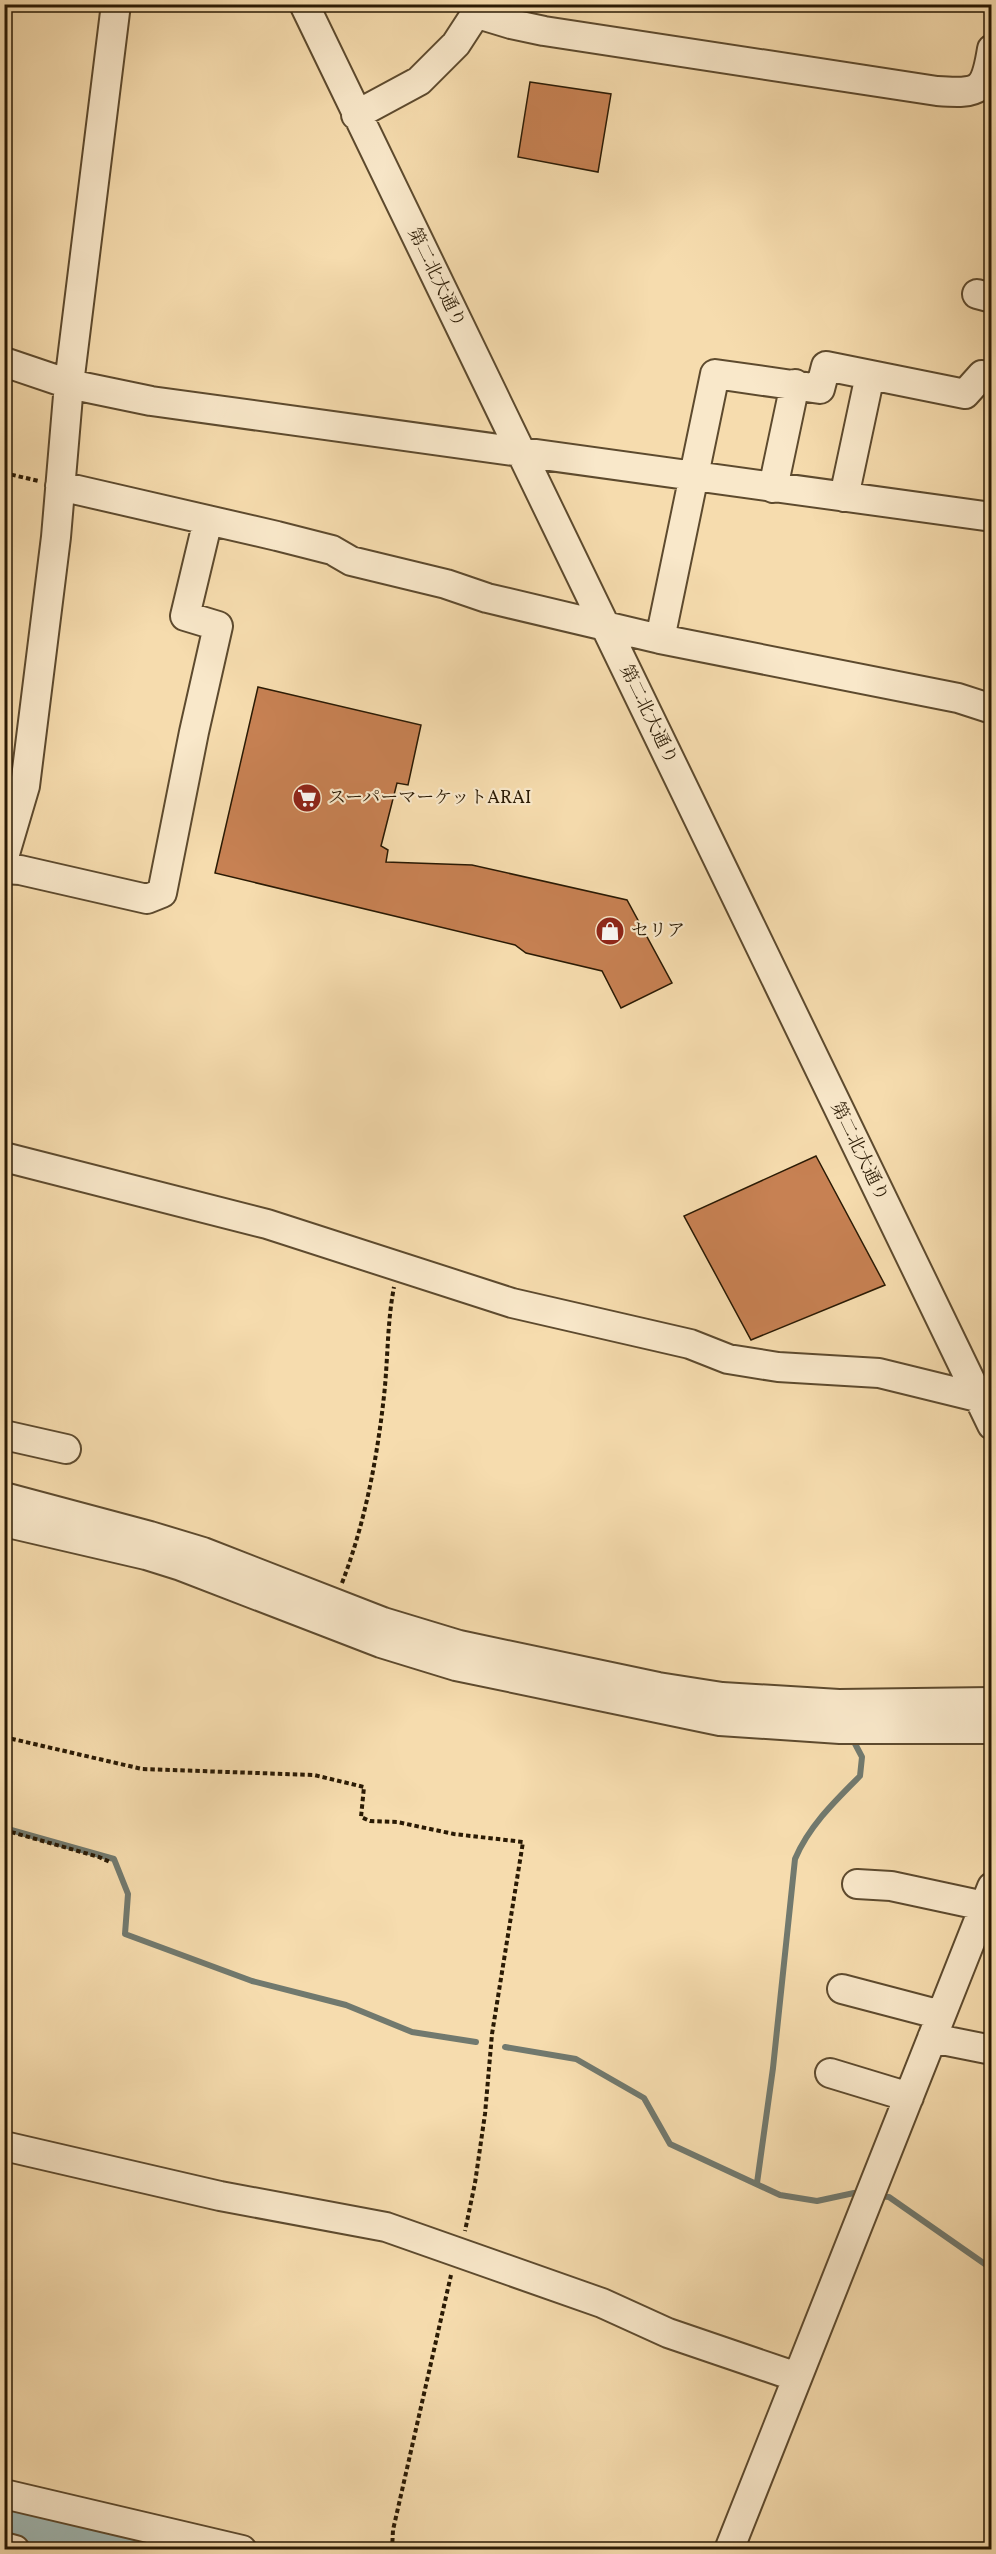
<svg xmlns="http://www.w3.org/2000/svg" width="996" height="2554" font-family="Vollkorn,'Noto Serif JP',serif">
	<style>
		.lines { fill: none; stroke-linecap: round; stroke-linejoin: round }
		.stream { stroke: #71796e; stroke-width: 6 }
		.river { stroke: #a0b9b5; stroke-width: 36 }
		.building { fill: #c78153; stroke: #2a1a04; stroke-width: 1.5 }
		.minor-casing { stroke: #5d4a2e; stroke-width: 32 }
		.path { stroke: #2a1a04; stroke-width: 4; stroke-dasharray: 4.5 3; stroke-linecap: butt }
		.minor { stroke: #f9e8ca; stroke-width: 28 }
		.labels { text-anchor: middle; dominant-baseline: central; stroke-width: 4.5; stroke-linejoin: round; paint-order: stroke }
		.street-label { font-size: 18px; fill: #2a1a04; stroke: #f9e8ca }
		.poi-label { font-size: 18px; fill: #2a1a04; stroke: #f9e8ca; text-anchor: start }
	</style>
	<rect width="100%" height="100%" fill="#f6dcae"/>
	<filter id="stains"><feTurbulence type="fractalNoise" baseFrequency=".00333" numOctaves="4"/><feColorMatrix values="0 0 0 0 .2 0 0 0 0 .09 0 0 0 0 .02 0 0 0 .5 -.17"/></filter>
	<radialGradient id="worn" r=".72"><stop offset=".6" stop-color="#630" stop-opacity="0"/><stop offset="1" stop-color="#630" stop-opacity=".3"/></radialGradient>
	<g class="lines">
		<path class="stream" d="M4 1828 114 1859 128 1894 125 1934 252 1981 346 2005 412 2032 476 2042
			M505 2047 576 2059 644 2098 670 2144 780 2195 817 2201 854 2193 861 2194
			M757 2183 773 2068 795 1859C809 1826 835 1801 860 1776L862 1757 852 1738
			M877 2196 889 2197 992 2269"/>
		<path class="river" d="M4 2525 121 2550"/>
	</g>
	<path class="building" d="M530 82 611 94 598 172 518 157Z
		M258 687 421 725 408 785 397 783 381 846 388 850 386 862 472 865 627 900 672 983 621 1008 602 971 526 953 515 945 215 873Z
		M816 1156 885 1285 751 1340 684 1216Z"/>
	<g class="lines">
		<g class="minor-casing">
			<path id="minor" d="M304 4 992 1425
				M478 14 511 24 544 31 937 91C980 94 985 92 992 49
				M356 115 419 81 456 44 482 4
				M977 294 992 298
				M4 362 69 384 151 401 992 517
				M60 486 277 536 332 550 351 561 446 584 487 598 660 639 958 698 992 709
				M773 488 795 384
				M844 497 870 375
				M660 639 715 374 820 389 826 366 965 394 982 375 992 377
				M4 857 25 786 56 537 69 384 116 4
				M4 869 20 870 147 899 162 893 194 732 218 626 185 616 208 520
				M4 1157 267 1224 512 1303 690 1344 728 1359 778 1367 879 1373 989 1400
				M4 1435 66 1449
				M4 1497 150 1536 203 1552 383 1622 459 1645 658 1687 722 1697 839 1704 992 1702
				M4 1522 146 1555 181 1566 381 1643 456 1666 720 1721 840 1729H992
				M857 1884 891 1886 984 1906
				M842 1989 941 2015
				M932 2038 992 2050
				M830 2073 909 2097
				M4 2146 220 2196 386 2227 602 2303 668 2333 797 2377
				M4 2494 242 2550
				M4 2547 15 2550
				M729 2550 992 1887"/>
		</g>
		<path class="path" d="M4 473 39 481
			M342 1583C365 1523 377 1459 384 1396 388 1360 387 1323 394 1287
			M4 1737 142 1769 314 1775 364 1787 361 1817 370 1821 397 1822 454 1834 523 1842 492 2034 485 2114 475 2183 465 2231
			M4 1830 99 1857 110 1862
			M392 2550 393 2530 451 2275"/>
		<use href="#minor" class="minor"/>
	</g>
	<defs>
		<g id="supermarket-disc" transform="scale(1.5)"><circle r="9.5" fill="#8f2418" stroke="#f9e8ca"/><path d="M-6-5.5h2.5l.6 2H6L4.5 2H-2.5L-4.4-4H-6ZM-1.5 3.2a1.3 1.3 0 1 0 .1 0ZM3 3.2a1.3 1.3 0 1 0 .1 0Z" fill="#fff"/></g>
		<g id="shop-disc" transform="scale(1.5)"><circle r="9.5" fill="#8f2418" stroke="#f9e8ca"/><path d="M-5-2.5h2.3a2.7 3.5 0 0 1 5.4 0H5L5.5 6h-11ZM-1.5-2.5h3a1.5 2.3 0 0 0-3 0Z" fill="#fff"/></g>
	</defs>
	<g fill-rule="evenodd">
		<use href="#supermarket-disc" x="307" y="798"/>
		<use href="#shop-disc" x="610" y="931"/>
	</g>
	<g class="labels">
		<g class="street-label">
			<text transform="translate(436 278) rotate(64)">第二北大通り</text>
			<text transform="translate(648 715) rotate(64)">第二北大通り</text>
			<text transform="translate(859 1152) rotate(64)">第二北大通り</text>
		</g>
		<g class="poi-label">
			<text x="328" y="798">スーパーマーケットARAI</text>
			<text x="631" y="931">セリア</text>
		</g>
	</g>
	<rect width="996" height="2554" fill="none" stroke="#f6dcae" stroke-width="24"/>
	<rect x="6" y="6" width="984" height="2542" fill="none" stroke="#2a1a04" stroke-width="3"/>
	<rect x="12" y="12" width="972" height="2530" fill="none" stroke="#2a1a04" stroke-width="1.5"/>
	<rect width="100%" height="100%" filter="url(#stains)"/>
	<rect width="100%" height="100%" fill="url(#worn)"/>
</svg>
